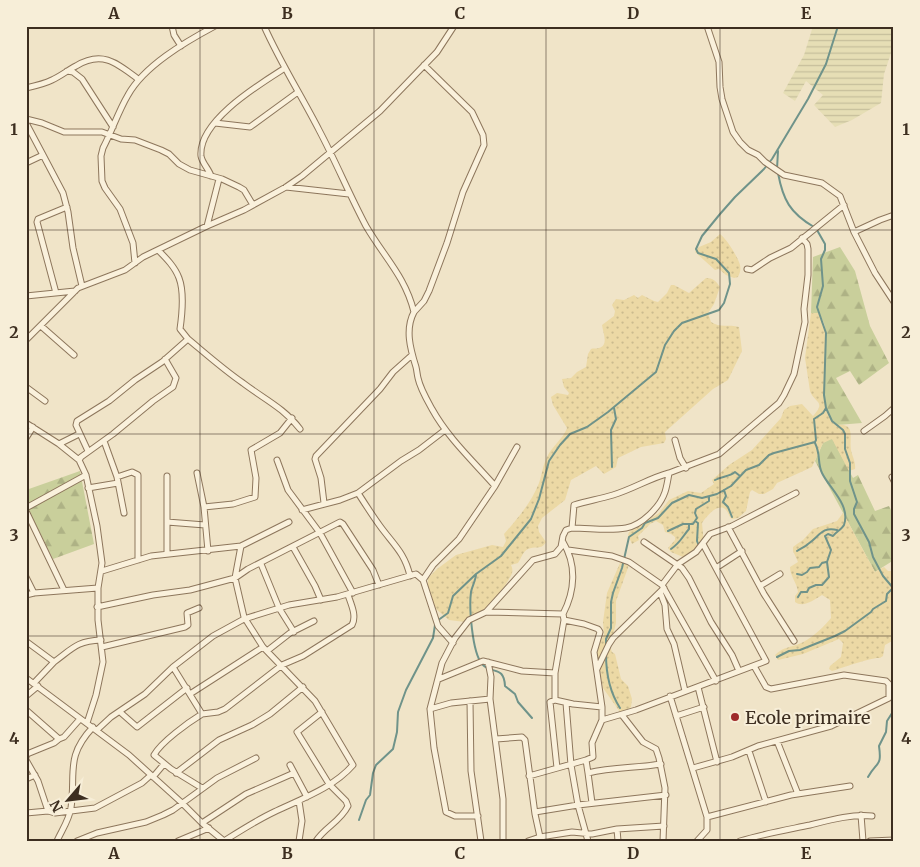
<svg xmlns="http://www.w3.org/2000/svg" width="920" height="867" font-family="Merriweather,serif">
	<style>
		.farmland { fill: url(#farmland-rules) }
		.forest { fill: url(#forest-firs) }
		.sand { fill: url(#sand-dots) }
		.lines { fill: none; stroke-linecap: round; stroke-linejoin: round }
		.stream { stroke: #6f938a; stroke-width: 2 }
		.street-casing { stroke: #8d765c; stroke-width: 7 }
		.street { stroke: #faf1dc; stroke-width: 5 }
		.grid { fill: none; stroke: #3d2e20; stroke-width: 1; stroke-opacity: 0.55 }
		.poi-dot { fill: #9e2a2b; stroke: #f7eed8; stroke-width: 2 }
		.labels { text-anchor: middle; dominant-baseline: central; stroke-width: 4; stroke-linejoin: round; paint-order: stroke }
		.poi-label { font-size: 18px; fill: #3d2e20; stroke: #f7eed8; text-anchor: start }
		.neatline { fill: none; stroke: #3d2e20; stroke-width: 2 }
		.grid-label { font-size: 16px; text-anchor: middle; font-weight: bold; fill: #3d2e20 }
	</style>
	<defs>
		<pattern id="farmland-rules" width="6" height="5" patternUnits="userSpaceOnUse" patternTransform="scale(1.25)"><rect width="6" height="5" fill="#e6deb5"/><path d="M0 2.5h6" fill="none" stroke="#c6bf9b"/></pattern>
		<pattern id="forest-firs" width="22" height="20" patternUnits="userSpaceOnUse" patternTransform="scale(1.25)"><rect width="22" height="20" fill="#c9cf9b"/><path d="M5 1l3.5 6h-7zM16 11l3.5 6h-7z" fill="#aeb285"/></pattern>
		<pattern id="sand-dots" width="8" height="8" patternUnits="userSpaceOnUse" patternTransform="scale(1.25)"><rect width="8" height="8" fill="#ecd9a5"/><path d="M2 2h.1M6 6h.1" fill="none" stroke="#cbbb8e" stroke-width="1.8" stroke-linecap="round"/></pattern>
	</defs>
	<rect width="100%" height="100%" fill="#f0e4c8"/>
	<path class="farmland" d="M813 26H894V44L884 74 881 103 852 120 835 127 814 105 823 95 806 81 795 101 783 93 804 55Z"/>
	<path class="forest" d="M840 247 855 271 870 326 889 363 859 385 850 371 836 378 862 423 837 425C814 408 830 354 825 327 824 322 821 317 819 313H811L813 257Z
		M832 438 853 478 858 475 875 511 889 506 894 516V560L875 572 815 461 823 443Z
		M80 471 94 544 53 559 26 505V490Z"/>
	<path class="sand" d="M720 234C726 238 738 257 740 265 741 269 740 273 738 277L734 278 726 275 719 269 715 270 695 252 699 247 711 242Z
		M706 278C713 278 716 281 720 287L714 304 708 313 711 322C720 328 729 324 739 327L742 351 728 380 713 389 665 432 666 439 664 443 641 447 618 458 616 467 604 474 596 466 571 480 565 500 542 518 538 526 539 532 546 542C541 551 536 545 528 549 523 551 521 559 518 563L511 565C512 567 513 570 512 573 512 576 497 597 494 603L488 605 484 612 465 622 449 620 436 609 431 599 428 587V578L437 569 456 555 492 545 503 547 506 541 504 534C518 518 531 503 539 483 542 474 543 465 547 457 552 446 563 439 567 428L553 405 551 397 557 393 568 395 569 393 564 387 562 379 571 378 577 372 586 367 588 354 591 349C593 348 596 349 599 348 609 345 603 333 602 325L614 316 615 311 612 305 616 299 624 300 634 295 638 298 642 295 654 301 658 302 667 293 671 285H674L689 293Z
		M811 313H819C822 320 825 327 826 335 827 359 816 409 837 425 856 423 849 437 851 450 852 456 856 462 855 469L849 471 832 439 823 443 812 467 777 483 773 489 764 494H759L752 490 750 492 746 511 738 518 732 519C729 517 728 511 725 509 717 503 706 517 702 523L704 544 683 557 671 552 668 548 675 540V537L671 534 665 532 663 525 656 521 650 524 638 536 639 540 632 544 628 535 629 532 659 513 669 500 688 491 701 493 714 484 712 480 729 465 752 450 781 418 784 410 790 406 802 404 813 416C827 401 814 403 810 391L805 358Z
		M843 513 875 572 884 567 888 571H894V640L885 645 883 656 880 658C871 657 842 668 832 671L829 669 830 666 841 657 843 643 839 639 803 654 778 660 775 655C782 648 787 648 796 645 808 642 824 627 831 618L830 600 822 595C814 600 803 608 795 602V596L798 592C797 583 790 576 790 567L798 562 793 551V547L797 544 803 540 813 529 837 521Z
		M620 563 629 565 616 601V623L610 647 612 652 615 654 621 679 628 686 632 699 631 707 624 713 620 712 603 688 597 653 599 644 604 635 603 622 607 593Z"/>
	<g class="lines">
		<path class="stream" d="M777 169 778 151
			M778 173C783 200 790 213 814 227
			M817 230 825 244V250L821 259 823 286 817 307 826 333 824 395 826 408 832 421 843 430 845 434V449L850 463V481L857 502 854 509V514L869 542 873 557 883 576 894 589
			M612 467 611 430 616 419 614 408
			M715 480C722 476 729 477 735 472L740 476
			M724 490 726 496 723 502 728 507 732 517
			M695 521 698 523 697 541 699 546
			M668 531 683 524H693L697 518 695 513 696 509 709 501V497
			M671 549C681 542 682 537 689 529V525
			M797 551C801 548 805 547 808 544 819 537 822 526 837 530
			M476 574C476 580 472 586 471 592 469 607 472 652 482 664 492 675 504 665 505 686L515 694 518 702 532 718
			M797 574 802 575 807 572 810 568 819 567 822 563 826 562
			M798 597 801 592H807L809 588 816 585H822L829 577 827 562 831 550 825 536 828 534 833 536C836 532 842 529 844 525 851 505 829 488 822 473 817 462 821 455 815 443
			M437 621 448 613 453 596 476 574 501 556 531 519 539 499 549 461 560 445 570 434 587 427 608 412 656 372 665 345 674 331 682 323 719 310 724 303 730 284 729 273 716 259 698 253 696 249 702 236 720 214 735 197 764 169 772 159 808 99 826 64 838 26
			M606 647V639L611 628V602L613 593 622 568 629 537 642 528 645 523 658 518 672 503 689 495 702 498 717 494 731 486 746 470 759 465 769 455 774 453 815 442 816 440 814 419 823 413 826 408
			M606 654C606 674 609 691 620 708
			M777 657 789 651 800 650 835 636 845 631 871 612 873 609 886 601 887 594 892 589
			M868 777C877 761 882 767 879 746L886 732 887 721 894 710
			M359 820 366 800 370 795 373 773 376 765 393 749 397 732 398 712 406 690 433 638 435 625"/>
		<g class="street-casing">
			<path id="street" d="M172 26 174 35 181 46
				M264 26C280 62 301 95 319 130 336 162 349 194 366 226 384 257 405 276 414 312 405 329 410 348 416 367 417 371 417 374 418 378 420 388 427 400 432 409 448 438 473 461 495 486
				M707 26 719 62 720 87 722 99 733 132 740 142 748 150 758 155 765 162 784 175 822 183 840 196 854 232 875 273 894 302
				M67 71 73 72 82 79 113 127
				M26 88C35 86 44 84 52 80 61 76 68 70 76 66 102 50 117 63 138 79
				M26 119 42 123 64 132H102L121 139 135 140 161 150 169 154 179 164 190 170 222 179 239 187 244 190 253 205
				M26 123 43 155 26 163
				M215 123 250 127 298 92
				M43 155 63 193 68 212 73 248 82 286
				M211 176C209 169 202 163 201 156 198 121 260 84 285 68
				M286 187 349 194
				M207 226 219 179
				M854 232 880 220 894 215
				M158 250C166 258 175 267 179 278 184 291 182 315 180 329L188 339
				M135 263 133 243 120 209 105 188 102 181 101 156 103 148C112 131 118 112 128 95 144 66 185 42 215 26
				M747 269 752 270 770 258 791 248 844 205
				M56 293 37 222 38 219 67 207
				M26 296 75 291
				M414 312 424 301 429 291 447 243 463 192 484 145 483 135 472 112 424 65
				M41 326 74 355
				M26 340 78 288 125 270 143 257 207 226 244 210 286 187 302 176 380 111 437 52 454 26
				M26 387 45 401
				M26 423 59 444 79 460 86 475 97 526 102 563 98 588V620L103 662 96 695 87 723
				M864 431 885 416 894 408
				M26 438 33 427
				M675 440 680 458 686 468
				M104 441 117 477 124 513
				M59 444 79 434
				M88 451 76 425 77 421 109 401 135 380 162 362 188 339C206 354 224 370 243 383 264 399 284 408 300 429
				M79 460 81 457 113 434 153 401 173 387 176 378 165 359
				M277 460 288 490 320 533 353 593
				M197 473 204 507 208 551
				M117 477 132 472 138 475V560
				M892 477 894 481
				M88 488 118 483
				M358 493C365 504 372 515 380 526 393 544 405 553 410 576
				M324 503 321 478 315 459 316 456 380 389 393 372 412 355
				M204 507 233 504 255 497 256 478 251 450 280 433 292 418
				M26 508 86 475
				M302 510 340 500 358 493 401 461 419 450 445 430
				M26 511 64 590
				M167 522 205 525
				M728 527 764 594 794 641
				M572 528 574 505C587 501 600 499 613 495 633 489 650 478 669 473
				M563 542C577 565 575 591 563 614
				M644 542 682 568 689 578 711 622 732 655 739 671
				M293 547 315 586 321 600
				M568 550 612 556 629 562 662 585 716 681
				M167 554V476
				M261 564 279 608 294 632
				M716 568 742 551
				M102 571 151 556 241 546
				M26 577 34 593
				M423 580 433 565 459 539 495 486 517 447
				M662 585 678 564 696 552 710 534 732 526 796 493
				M760 586 780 574
				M660 592 665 605 667 629 674 644 685 691
				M26 595 34 593 98 588
				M97 607 153 595 190 590 235 578 248 569 340 522 343 524 373 570 379 585
				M486 612 563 614 564 620 555 673V700L550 702 557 768
				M27 642 54 662 34 683
				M102 647 185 627 188 625 187 613 199 608
				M267 651 290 633 314 621
				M54 662C73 648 77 641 101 640
				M488 662 491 677 490 699
				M173 667 202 714C189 722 161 742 154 755L171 769 202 788
				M597 669 609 644 613 638 664 588
				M26 678 129 755 182 803 202 823 224 841C240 831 257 820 274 812 301 799 333 788 353 765L315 701 263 647 244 617 235 578 241 546 289 522
				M439 679 483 661 522 671 555 673
				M698 687 717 762
				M190 694 263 647
				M26 696 38 686
				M670 696 707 817V830L697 841
				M555 700 573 704 602 707 594 652 600 632 598 629 584 624 564 620
				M470 701 471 771 481 841
				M430 709 451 703 490 699 503 799V841
				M26 710 59 739 64 737 80 719
				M120 712 137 727 187 688
				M202 714 218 712 225 709 282 665 303 656 352 625C357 616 351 604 348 595
				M622 715 643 742 656 749 659 758 665 788 663 841
				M676 716 704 707
				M602 720 636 710 766 661 703 544
				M97 730 111 717 145 694 173 667 213 636 244 619 289 605 337 597 416 574 423 580 438 626 453 643
				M496 739 522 737 525 740 535 814 540 837 528 841
				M777 741 798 794
				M749 751 766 802
				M26 757 27 754 54 743 59 739
				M26 760 38 781 48 811 55 813 95 808 142 783 151 775
				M586 760 593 757 592 743 602 720V707
				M290 765 307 797
				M693 768 732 757 758 746 831 726 889 698V684L886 681 844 675 771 689 766 687 754 666
				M176 773 219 740 252 725 270 714 303 687
				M588 773 592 803
				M529 776 586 760 588 773C612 767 637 768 661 764
				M153 777 164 764
				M26 779 35 775
				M535 812 578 805 571 765 566 703
				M26 813 48 811
				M861 815 863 841
				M478 816H455L446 812 434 748 430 709 442 663 455 638 469 620 486 612 533 560 555 554 561 547 563 536 566 530 572 528C590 528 609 531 626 528 642 525 660 507 665 492 667 486 668 479 669 473L719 454 779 403 784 395 794 374 805 322 804 309 808 275V249L807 244 802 238
				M707 817 791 795 850 786
				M202 823 246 794 294 773
				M617 829 618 841
				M540 837 572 832 592 834 617 829 664 826
				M57 841C62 830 69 820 71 808 76 772 65 757 93 727
				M77 841 97 833 146 822 163 815 173 810 217 778 256 758
				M178 841 209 828
				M299 841 302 821 299 801
				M316 841C325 827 340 822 348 806L346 801 329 784 297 732 322 712
				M588 841 578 805 666 795
				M740 841C763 834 786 830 810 825 830 820 851 814 872 816
				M870 841 894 840"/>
		</g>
		<use href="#street" class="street"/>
	</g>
	<path class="grid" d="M200 26V841M374 26V841M546 26V841M720 26V841M26 230H894M26 434H894M26 636H894"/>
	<circle class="poi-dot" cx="735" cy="717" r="5"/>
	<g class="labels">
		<g class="poi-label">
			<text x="745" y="717">Ecole primaire</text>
		</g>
	</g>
	<rect width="920" height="867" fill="none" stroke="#f7eed8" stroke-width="55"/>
	<g transform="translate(68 800) rotate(242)" stroke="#f7eed8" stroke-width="4" paint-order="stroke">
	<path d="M0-4L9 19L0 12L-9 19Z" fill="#3d2e20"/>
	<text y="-8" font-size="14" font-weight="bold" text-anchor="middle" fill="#3d2e20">N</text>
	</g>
	<rect x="28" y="28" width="864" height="812" class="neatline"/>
	<g class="grid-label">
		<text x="114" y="19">A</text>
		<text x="287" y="19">B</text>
		<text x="460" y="19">C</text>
		<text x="633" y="19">D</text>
		<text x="806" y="19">E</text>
		<text x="14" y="135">1</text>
		<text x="906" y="135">1</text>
		<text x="14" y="338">2</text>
		<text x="906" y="338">2</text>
		<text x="14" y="541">3</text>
		<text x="906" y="541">3</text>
		<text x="14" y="744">4</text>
		<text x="906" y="744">4</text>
		<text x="114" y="859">A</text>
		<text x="287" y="859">B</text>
		<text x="460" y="859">C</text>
		<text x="633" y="859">D</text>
		<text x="806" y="859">E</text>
	</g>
</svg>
